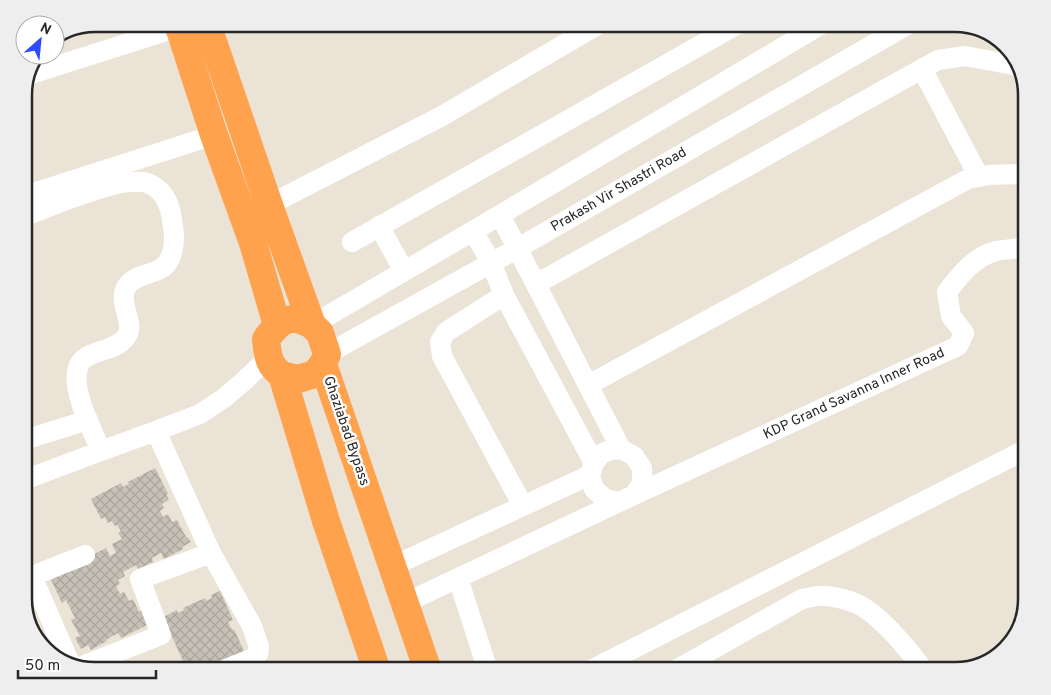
<svg xmlns="http://www.w3.org/2000/svg" width="1051" height="695" font-family="Overpass,sans-serif">
	<style>
		.building { fill: url(#building-cross-hatch) }
		.lines { fill: none; stroke-linecap: round; stroke-linejoin: round }
		.minor { stroke: #fff; stroke-width: 20 }
		.highway { stroke: #ffa24d; stroke-width: 28 }
		.labels { text-anchor: middle; dominant-baseline: central; stroke-width: 5; stroke-linejoin: round; paint-order: stroke }
		.street-label { font-size: 14px; fill: #272727; stroke: #fff }
		.rim { fill: none; stroke: #272727; stroke-width: 2.5 }
	</style>
	<defs>
		<pattern id="building-cross-hatch" width="8" height="8" patternUnits="userSpaceOnUse" patternTransform="scale(1.25)"><rect width="8" height="8" fill="#c6c0b6"/><path d="M0 0l8 8M0 8l8-8" fill="none" stroke="#aaa59c"/></pattern>
	</defs>
	<rect width="100%" height="100%" fill="#ebe3d6"/>
	<path class="building" d="M155 468 168 494H166L169 500 162 504 164 508 160 511 163 517 168 514 172 522 177 520 186 537H187L191 542 182 547 183 549 164 559 161 553 152 558 153 562 138 569 136 565 123 572 125 576 118 580 120 584 116 586 120 594 124 592 129 601 133 599 139 612 144 609 151 623 121 638 118 633 106 640 107 641 91 650 88 645 81 649 75 638 80 636 71 620 75 618 66 600 62 603 51 580 81 561 106 548 110 556 116 553 112 544 122 539 118 533 121 531 117 525 115 526 112 521 108 523 105 517 101 519 91 499 121 483 123 487 129 484 128 482Z
		M220 591 233 620 228 622 232 630 234 629 245 653 205 671H166L184 663 163 617 177 610 178 613 184 610 183 608 205 598 206 601 212 598 211 595Z"/>
	<g class="lines">
		<path class="minor" d="M922 69 979 177
			M31 74 179 27
			M24 196 214 135
			M269 205 442 116 599 24
			M500 215 621 449 634 456 642 468V483L634 495 619 502 605 499 594 489 590 475 594 463 601 454 610 450 621 449
			M24 216C49 207 73 197 99 189 106 187 113 184 121 183 125 182 131 182 136 182 140 182 143 181 147 183 161 188 168 199 171 214 174 230 177 246 168 262 159 276 136 272 127 286 116 303 137 324 126 337 115 353 86 349 79 365 69 387 92 429 101 451
			M379 226 404 271
			M473 231 491 262 504 295 594 463
			M352 242 738 24
			M536 284 938 60 965 56 1019 66
			M504 295 446 332 440 342 442 356 523 506
			M312 325 473 231 822 24
			M327 354 518 248 909 24
			M588 385 968 179 989 175 1018 174 1027 180
			M156 431 211 553 252 626 259 647 258 654 253 658 221 671
			M24 440 88 420
			M24 480 101 451 156 431 200 414 224 398 244 381 268 358
			M634 495 958 346 964 333 951 316 947 292C960 275 974 257 996 251 1006 249 1017 250 1027 245
			M393 566 590 475
			M458 578 488 671
			M405 603 619 502
			M70 664 32 576 85 555
			M80 667 161 635 140 579 211 553
			M589 671 1027 449
			M674 671 802 599C807 598 812 597 817 596 827 595 846 599 855 603 879 613 910 651 924 671"/>
		<path class="highway" d="M178 24 214 135 253 243 277 325
			M207 24 269 205 312 325 320 333 327 354 323 364 315 374 298 379 282 375
			M312 325C289 312 280 321 266 339 268 356 268 365 282 375L326 521 377 671
			M323 364 428 671"/>
	</g>
	<g class="labels">
		<g class="street-label">
			<text transform="translate(619 190) rotate(-30)">Prakash Vir Shastri Road</text>
			<text transform="translate(854 394) rotate(-25)">KDP Grand Savanna Inner Road</text>
			<text transform="translate(346 431) rotate(71)">Ghaziabad Bypass</text>
		</g>
	</g>
	<path d="M0 0H1051V695H0ZM95 32H955A63 63 0 0 1 1018 95V599A63 63 0 0 1 955 662H95A63 63 0 0 1 32 599V95A63 63 0 0 1 95 32Z" fill="#eee" fill-rule="evenodd"/>
	<path class="rim" d="M95 32H955A63 63 0 0 1 1018 95V599A63 63 0 0 1 955 662H95A63 63 0 0 1 32 599V95A63 63 0 0 1 95 32Z"/>
	<g transform="translate(40 40) rotate(27)"><circle r="24" fill="#ffffff" stroke="#a9a9a9"/>
	<path d="M0-4L9 19L0 12L-9 19Z" fill="#2f4cff"/>
	<text y="-8" font-size="14" font-weight="bold" text-anchor="middle" fill="#272727">N</text>
	</g>
	<path d="M18 670v8h138v-8" fill="none" stroke="#272727" stroke-width="2.5"/>
	<text x="25" y="670" font-size="15" fill="#272727" stroke="#ffffff" stroke-width="4" paint-order="stroke">50 m</text>
</svg>
